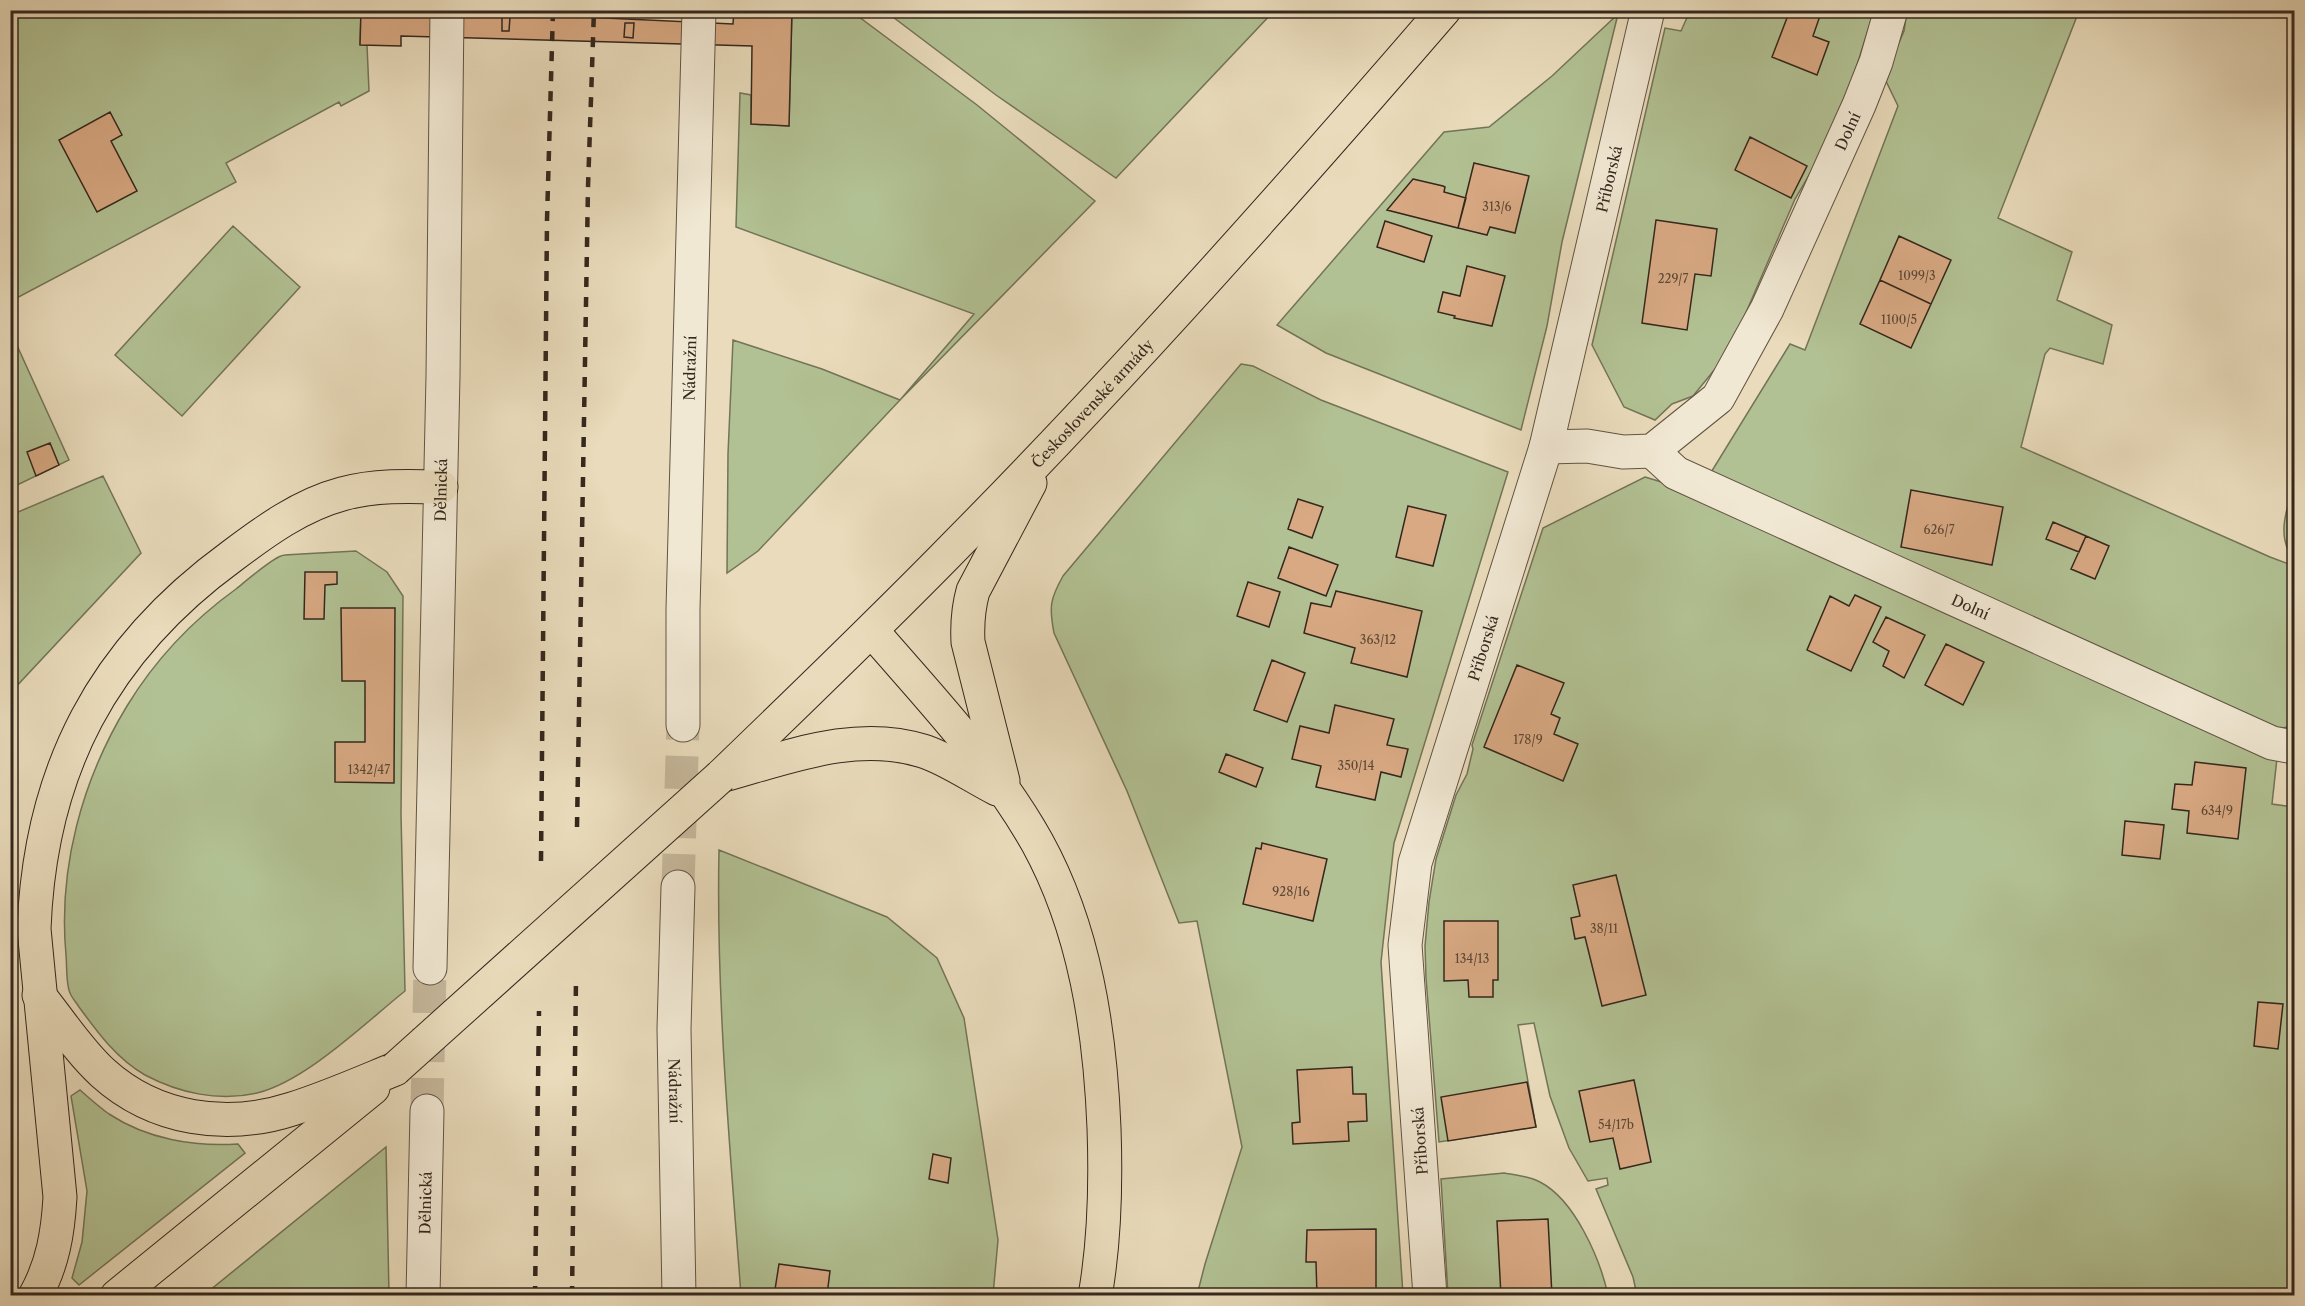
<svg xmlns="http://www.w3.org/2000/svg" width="2305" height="1306" font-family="'Libre Caslon Text',serif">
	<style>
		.green { fill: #b2c193; stroke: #737458; stroke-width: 1.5 }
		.building { fill: #d8a983; stroke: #34271d; stroke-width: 1.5 }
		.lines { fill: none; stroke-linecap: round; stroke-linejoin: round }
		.minor-tunnel { stroke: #c5b79b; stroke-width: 33; stroke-dasharray: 33 16; stroke-linecap: butt }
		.minor-casing { stroke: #615444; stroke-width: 35 }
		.major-casing { stroke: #34271d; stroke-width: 35 }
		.minor { stroke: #f1e8d3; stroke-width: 33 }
		.major { stroke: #e9dbbb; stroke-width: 33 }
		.rail { stroke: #34271d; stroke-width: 4.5; stroke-dasharray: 10 10; stroke-linecap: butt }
		.major-bridge-casing { stroke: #34271d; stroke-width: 35; stroke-linecap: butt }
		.major-bridge { stroke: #e9dbbb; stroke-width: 33 }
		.labels { text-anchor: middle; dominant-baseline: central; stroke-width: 6; stroke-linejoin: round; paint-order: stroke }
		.number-label { font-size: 12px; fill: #5d4836 }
		.street-label { font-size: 15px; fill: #34271d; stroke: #f1e8d3 }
	</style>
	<rect width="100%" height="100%" fill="#e9dbbb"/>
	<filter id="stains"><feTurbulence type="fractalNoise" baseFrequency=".00333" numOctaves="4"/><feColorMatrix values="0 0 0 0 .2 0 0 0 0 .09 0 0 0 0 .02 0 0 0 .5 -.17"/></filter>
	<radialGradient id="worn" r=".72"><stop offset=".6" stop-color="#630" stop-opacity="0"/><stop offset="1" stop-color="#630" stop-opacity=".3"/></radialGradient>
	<path class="green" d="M11 11H361L360 44 367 45 369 91 341 106 339 102 226 163 236 182 11 301Z
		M792 11H851L977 105 1095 201 900 400 758 551 727 573 728 454 733 340 822 369 900 400 974 314 736 227 740 93 751 95V124L789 126Z
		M885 11H1274L1116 178 996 95Z
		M1690 11H1874L1853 78 1814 167 1795 199 1729 352 1693 396 1672 404 1655 420 1624 407 1592 345 1665 28 1681 31Z
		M1907 11H2079L1998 218 2072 252 2057 300 2112 325 2103 364 2050 348 2045 354 2021 447 2270 557 2294 566V727H2287L2275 730 1710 474 1790 344 1805 350 1898 106 1884 77 1904 31Z
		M1618 14 1562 242 1547 326 1521 430 1326 353 1277 325 1444 132 1489 127 1552 76Z
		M233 226 300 287 182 416 115 355Z
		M10 330 69 460 11 488H10Z
		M1241 364 1253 366 1321 400 1508 472 1394 843 1381 962 1403 1295H1197L1205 1264 1242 1147 1197 921 1179 923 1127 791 1054 633C1049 607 1050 599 1063 576Z
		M103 476 141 553 11 692V515Z
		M1645 477 1668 484 2277 758 2272 804 2294 807V1295H1637L1633 1277 1596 1189 1608 1185 1607 1178 1588 1181 1569 1148 1550 1096 1534 1023 1518 1025 1536 1127 1439 1142 1426 978 1425 946 1429 902 1436 859 1456 795 1467 774 1473 749 1472 745 1543 528Z
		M2294 485V559C2276 538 2286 510 2294 485Z
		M356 551 387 572 403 596 401 814 405 991C365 1023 306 1081 257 1093 219 1102 179 1093 145 1075 117 1059 98 1033 79 1007 76 1002 70 996 69 990 66 980 67 966 66 955 58 868 82 780 127 706 155 660 193 620 236 589 246 581 270 560 281 556 286 554 295 555 301 554 319 553 337 552 356 551Z
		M719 850 887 917 937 958 964 1018 998 1240 993 1295H741C730 1148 716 998 719 850Z
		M80 1090C89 1098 99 1107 109 1114 147 1139 194 1147 238 1144L245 1153 79 1285 72 1278 82 1242 87 1191 71 1096Z
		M386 1147 389 1295H204Z
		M1504 1173C1516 1175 1529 1176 1540 1182 1575 1200 1600 1259 1608 1295H1448L1441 1179Z"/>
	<path class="building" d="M361 10H436L733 24 734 10H792L789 126 751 124 752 46 401 36V46L360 45Z
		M1790 10H1822L1813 36 1829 42 1817 75 1772 57Z
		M502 17H510L509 31H502Z
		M625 23H634L633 38 624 37Z
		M110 112 122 135 111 141 137 191 97 212 59 140Z
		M1750 137 1807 166 1791 198 1735 170Z
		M1474 163 1529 176 1515 233 1490 227 1487 235 1458 228Z
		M1413 179 1443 186 1445 187 1444 192 1466 198 1458 228 1387 210Z
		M1656 220 1717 229 1711 276 1695 274 1687 330 1642 323Z
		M1385 221 1432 236 1424 262 1377 247Z
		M1899 236 1951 260 1931 304 1880 280Z
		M1467 266 1505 276 1492 326 1454 318 1455 316 1438 312 1443 292 1460 296Z
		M1880 280 1931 304 1911 348 1860 324Z
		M50 443 59 465 36 476 27 452Z
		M1911 490 2003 507 1992 565 1901 547Z
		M1298 499 1323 507 1312 538 1288 529Z
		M1408 506 1446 515 1433 566 1396 557Z
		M2053 522 2086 536 2079 552 2046 539Z
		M2086 536 2109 546 2095 579 2071 569Z
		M1289 547 1338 565 1326 596 1278 578Z
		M305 572H337V584L325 585 324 619H304Z
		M1248 582 1280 592 1269 627 1237 616Z
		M1336 591 1422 611 1407 677 1351 663 1355 648 1304 633 1311 603 1331 607Z
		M1855 595 1881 607 1851 671 1807 650 1830 596 1849 606Z
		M341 608H395L394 783 335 782V742H365V681H342Z
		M1886 617 1925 635 1904 678 1883 666 1889 651 1873 642Z
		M1946 644 1984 662 1963 705 1925 685Z
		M1272 660 1305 673 1287 722 1254 710Z
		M1517 665 1564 683 1551 714 1560 718 1554 734 1578 744 1563 781 1484 747Z
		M1335 705 1394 719 1387 745 1408 749 1401 777 1381 772 1375 800 1316 787 1321 766 1292 759 1300 726 1329 733Z
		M1226 754 1263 768 1256 787 1219 772Z
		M2195 762 2246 768 2238 839 2187 833 2189 811 2172 809 2175 784 2192 785Z
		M2125 821 2164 825 2160 859 2122 855Z
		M1262 843 1327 859 1313 921 1243 904 1256 848 1261 849Z
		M1616 875 1646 995 1602 1006 1585 937 1575 939 1571 918 1580 916 1573 885Z
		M1444 921H1498V980H1493V997H1469L1468 980 1444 981Z
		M2258 1002 2283 1004 2278 1049 2254 1046Z
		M1352 1067 1353 1094H1366L1367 1121 1348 1122 1349 1141 1293 1144 1292 1123 1300 1122 1297 1070Z
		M1634 1080 1651 1162 1620 1169 1613 1138 1590 1142 1579 1091Z
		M1527 1082 1536 1127 1448 1141 1441 1097Z
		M933 1154 951 1158 948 1183 929 1179Z
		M1548 1219 1552 1296H1501L1497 1221Z
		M1376 1229V1296H1317L1316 1262H1306L1307 1230Z
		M779 1264 830 1271 827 1295 834 1296H774Z"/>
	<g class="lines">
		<path class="minor-tunnel" d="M678 887 683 725
			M427 1111 430 968"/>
		<g class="minor-casing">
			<g id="minor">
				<path id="s1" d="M1546 447 1587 446 1623 452 1652 451 1718 398 1767 309 1859 105 1876 62 1891 10"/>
				<path id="s2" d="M1652 451 1676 473 2272 743 2294 747"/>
				<path id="s3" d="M683 725V609L699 10"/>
				<path id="s4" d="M678 887 674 1029 679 1296"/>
				<path id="s5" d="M430 968 443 376 447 10"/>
				<path id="s6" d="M423 1296 427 1111"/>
				<path id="s7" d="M1430 1296 1405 945 1415 863 1546 447 1648 10"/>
			</g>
		</g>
		<g class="major-casing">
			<g id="major">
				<path d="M872 631C930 698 993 764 1037 842 1085 929 1100 1030 1104 1128 1106 1184 1105 1240 1095 1296"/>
				<path d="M724 775C789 757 856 730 923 751 946 758 975 778 997 789"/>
				<path id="s8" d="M721 776C801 699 881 622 959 542 1127 372 1288 191 1444 10"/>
				<path d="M1003 781 968 642C967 623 968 609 973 591L1030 483"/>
				<path d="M39 995C60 1021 78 1050 103 1073 155 1120 227 1130 292 1109 327 1098 361 1083 395 1069"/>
				<path d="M35 1296C53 1264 58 1232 60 1197L34 929C40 770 103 650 232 556 265 531 301 505 342 494 374 485 408 486 441 487"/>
				<path d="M117 1296 373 1088"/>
			</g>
		</g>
		<use href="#minor" class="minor"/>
		<use href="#major" class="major"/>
		<path class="rail" d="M577 827 588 187 594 10
			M541 861 547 220 553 10
			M535 1296 539 1011
			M572 1296 576 979"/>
		<g class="major-bridge-casing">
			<path id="major-bridge" d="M395 1069 721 776"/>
		</g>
		<use href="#major-bridge" class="major-bridge"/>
	</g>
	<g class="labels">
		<g class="number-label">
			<text x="1497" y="206">313/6</text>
			<text x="1917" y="275">1099/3</text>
			<text x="1673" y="278">229/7</text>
			<text x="1899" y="319">1100/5</text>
			<text x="1939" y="529">626/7</text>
			<text x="1378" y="639">363/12</text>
			<text x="1528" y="739">178/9</text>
			<text x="1356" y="765">350/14</text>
			<text x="369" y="769">1342/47</text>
			<text x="2217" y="810">634/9</text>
			<text x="1291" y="891">928/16</text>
			<text x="1604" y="928">38/11</text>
			<text x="1472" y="958">134/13</text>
			<text x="1616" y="1124">54/17b</text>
		</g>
		<g class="street-label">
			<text stroke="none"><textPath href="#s1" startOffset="488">Dolní</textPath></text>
			<text stroke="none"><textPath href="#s7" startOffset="1146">Příborská</textPath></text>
			<text stroke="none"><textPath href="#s3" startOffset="357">Nádražní</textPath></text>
			<text stroke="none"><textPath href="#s8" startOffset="526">Československé armády</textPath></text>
			<text stroke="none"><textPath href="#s5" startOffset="478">Dělnická</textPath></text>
			<text stroke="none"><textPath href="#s2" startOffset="356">Dolní</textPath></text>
			<text stroke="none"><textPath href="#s7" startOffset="660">Příborská</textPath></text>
			<text stroke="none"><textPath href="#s4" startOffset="204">Nádražní</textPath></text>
			<text transform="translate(1420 1141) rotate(-94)">Příborská</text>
			<text stroke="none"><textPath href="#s6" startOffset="93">Dělnická</textPath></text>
		</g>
	</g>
	<rect width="2305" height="1306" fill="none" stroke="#e9dbbb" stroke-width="36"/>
	<rect x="12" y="12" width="2281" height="1282" fill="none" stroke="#34271d" stroke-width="3"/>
	<rect x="18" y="18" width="2269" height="1270" fill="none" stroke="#34271d" stroke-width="1.5"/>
	<rect width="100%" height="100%" filter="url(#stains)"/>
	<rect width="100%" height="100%" fill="url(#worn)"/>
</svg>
